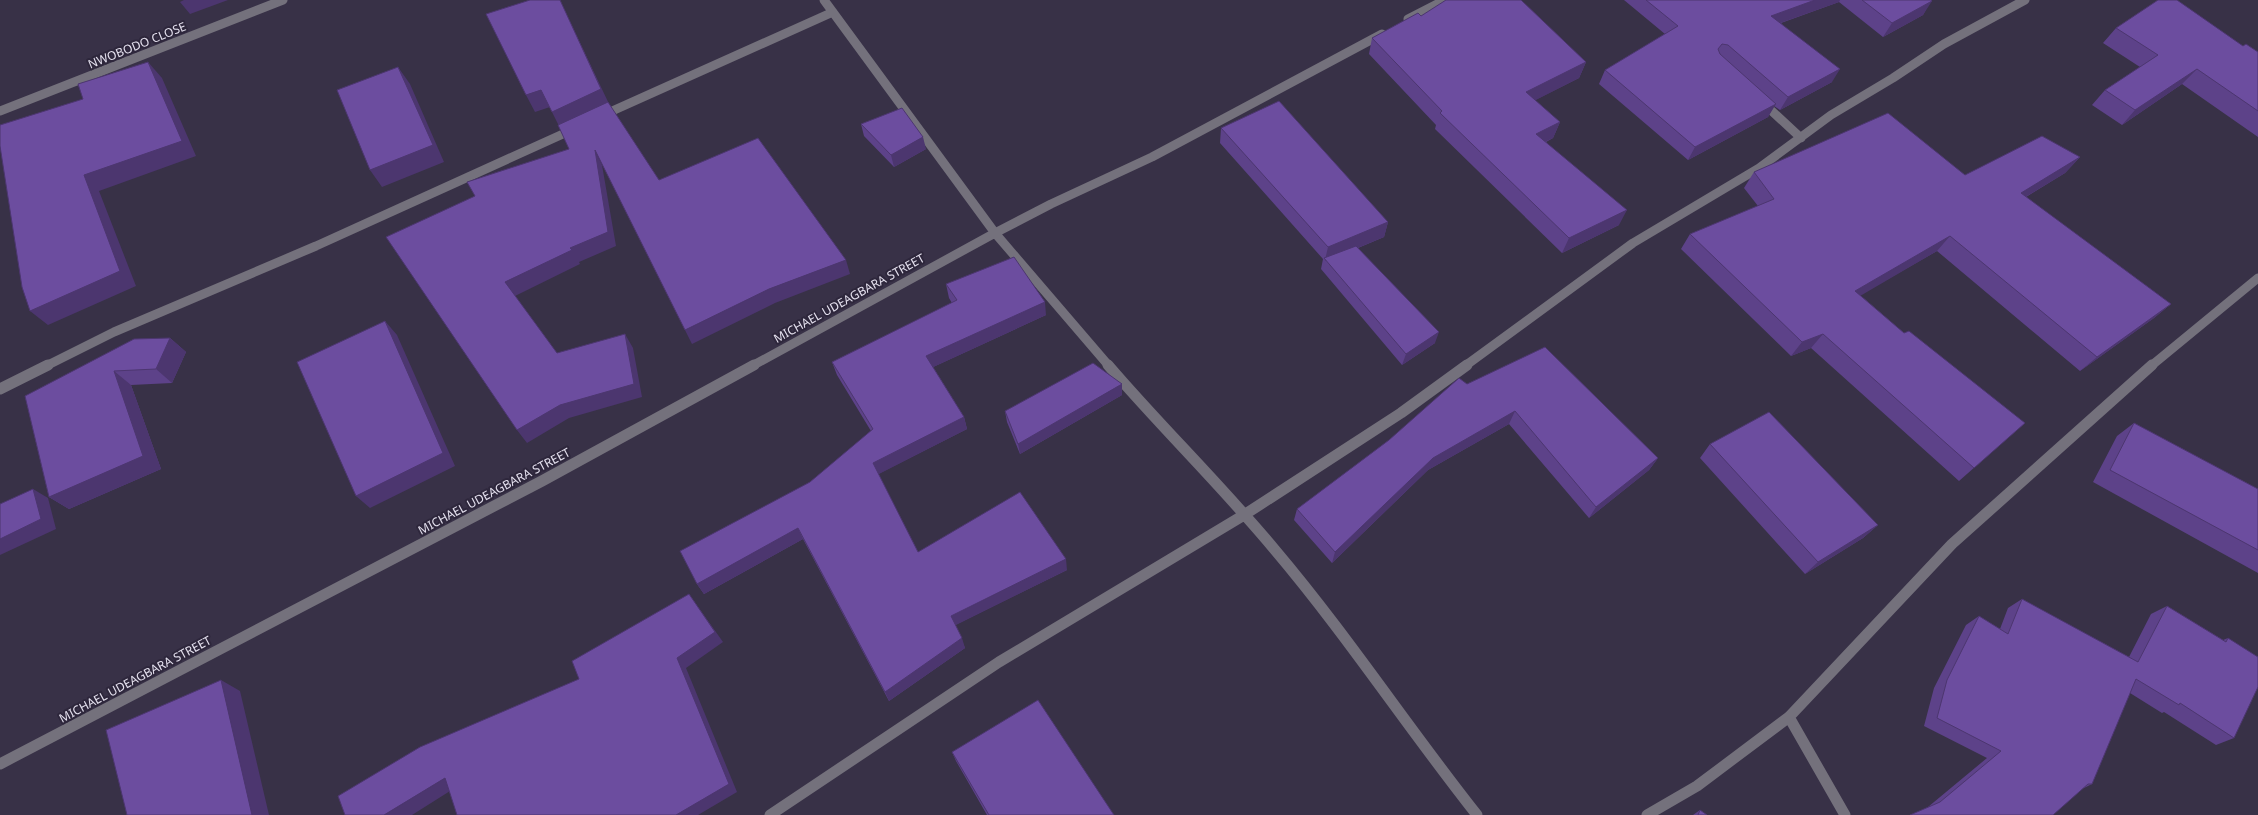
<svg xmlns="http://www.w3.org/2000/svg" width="2258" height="815" font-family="'Noto Sans',sans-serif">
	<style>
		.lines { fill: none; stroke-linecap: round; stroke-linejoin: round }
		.minor-far1 { stroke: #74717c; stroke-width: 9 }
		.minor { stroke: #74717c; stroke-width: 11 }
		.wall { fill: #5d4289 }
		.shaded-wall { fill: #4c366f }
		.building { fill: #6c4d9f; stroke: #4c366f }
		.labels { text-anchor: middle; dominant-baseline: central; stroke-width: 4; stroke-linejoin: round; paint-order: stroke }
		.street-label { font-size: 12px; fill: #e5e1ef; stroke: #2e273c }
	</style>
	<rect width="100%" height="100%" fill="#383147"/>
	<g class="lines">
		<path class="minor-far1" d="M824 0 995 233 1109 366
			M1408 19 1445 0
			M1761 101 1801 138
			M0 111 283 0
			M601 116 833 12
			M46 366 114 332 316 246 574 129
			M752 366 995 233 1051 204 1152 157 1382 34
			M1465 366 1633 243 1759 168 1831 115 1893 78 1944 44 2025 0
			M2151 366 2258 278"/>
		<path class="minor" d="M1108 365C1162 428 1222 486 1275 550 1347 635 1408 728 1477 815
			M0 389 48 365
			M1789 717 1845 815
			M0 764 542 481 754 365
			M770 815 999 662 1244 515 1401 413 1467 365
			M1647 815 1697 786 1789 717 1952 544 2152 365"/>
	</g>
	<path class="wall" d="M1624 0H1931L1923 15 1883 37 1839 2 1781 23 1832 82 1780 110 1774 106 1768 117 1688 160 1599 84 1605 70 1665 34Z
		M1421 16 1586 62 1579 78 1535 100 1560 122 1553 138 1546 142 1619 225 1562 253 1435 129 1436 125 1369 54 1372 38Z
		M2116 28 2243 46 2258 52V137L2182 84 2122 125 2092 105 2105 90 2140 67 2103 43Z
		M861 124 926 149 894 167 864 136Z
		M1221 128 1388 222 1384 237 1358 248 1435 343 1402 365 1321 269 1323 259 1220 143Z
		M2080 157 2065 173 2026 197 2171 304 2154 318 2080 371 1937 251 1860 295 1904 333 2025 423 1959 481 1811 348 1791 356 1681 249 1690 234 1758 206 1744 188 1754 172 1965 175Z
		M946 284 1046 315 933 367 964 417 967 429 878 474 918 552 1067 570 955 625 965 648 889 701 803 539 704 594 697 584 810 482 871 431 837 375 832 362 952 303 949 298Z
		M170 338 186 352 172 383 131 385 161 469 69 509 49 497 25 396Z
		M1467 384 1658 458 1649 470 1589 518 1509 424 1428 470 1332 563 1294 520 1297 509Z
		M1122 395 1020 454 1007 422 1005 411Z
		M2134 423 2258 489V573L2093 482 2117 436Z
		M1710 444 1878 525 1863 538 1805 574 1700 458Z
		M2022 599 2129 657 2151 614 2167 606 2223 640 2228 638 2234 738 2216 745 2164 712 2162 713 2130 693 2092 784 2084 788 1928 807 1987 758 1924 726 1934 688 1966 625 1979 616 2000 629 2008 608Z
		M952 752 1114 815H987L956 761Z
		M1700 810 1707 815H1693Z"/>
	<path class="shaded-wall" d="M184 0H228L190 14 180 2Z
		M1815 0H1840L1839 2 1763 29 1771 16Z
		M1932 1 1923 15 1883 37 1892 23Z
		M564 9 610 106 560 128 552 112Z
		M148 62 162 78 196 156 99 191 136 286 48 325 30 311 84 175Z
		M1586 62 1579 78 1520 108 1526 92Z
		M398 67 410 84 444 162 382 187 370 170Z
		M1840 69 1832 82 1780 110 1788 97Z
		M2197 69 2182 84 2122 125 2135 110Z
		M541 90 550 107 535 112 526 95Z
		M1776 104 1768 117 1688 160 1695 147Z
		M1560 122 1553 138 1530 149 1536 134Z
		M923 137 926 149 894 167 891 155Z
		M595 150 602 165 616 246 579 262 580 264 515 296 505 282 570 248Z
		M2080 157 2065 173 2007 208 2021 193Z
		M1627 210 1619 225 1562 253 1569 238Z
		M1388 222 1384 237 1326 261 1325 260 1328 247Z
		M1950 236 1937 251 1843 306 1855 291Z
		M846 260 850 274 775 303 692 344 685 330 769 289Z
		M1045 302 1046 315 929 369 926 356Z
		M2171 304 2154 318 2080 371 2097 357Z
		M385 321 397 335 455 466 370 508 356 496Z
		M1439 332 1435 343 1402 365 1406 354Z
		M625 334 633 348 642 397 569 418 527 443 517 430Z
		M1823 334 1811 348 1791 356 1802 342Z
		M170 338 186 352 172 383 156 369Z
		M114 371 131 385 161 469 69 509 49 497Z
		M1122 384V395L1020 454 1018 444Z
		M1515 411 1509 424 1428 470 1332 563 1335 552 1433 458Z
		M964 417 967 429 877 475 873 463Z
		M1658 458 1649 470 1589 518 1596 507Z
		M33 489 48 498 56 529 0 555V539Z
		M1878 525 1863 538 1805 574 1818 562Z
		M798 528 803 539 704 594 697 584Z
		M1066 559 1067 570 954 626 951 616Z
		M689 594 723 642 686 668 737 792 698 815H676L677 658Z
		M962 638 965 648 889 701 885 692Z
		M221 680 240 691 269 815H252Z
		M445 778 458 786 412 815H384Z"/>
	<path class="building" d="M530 0H560L601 89 552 112 541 90 526 95 486 14Z
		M1446 0H1521L1586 62 1526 92 1560 122 1536 134 1627 210 1569 238 1440 113 1442 111 1372 38 1418 13 1421 16Z
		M1646 0H1815L1771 16 1840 69 1788 97 1728 45 1722 44 1718 49 1720 54 1776 104 1695 147 1605 70 1678 26Z
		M1862 0H1931L1932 1 1892 23Z
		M2158 0H2177L2243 46 2246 44 2258 52V111L2197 69 2135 110 2105 90 2158 55 2116 28Z
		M148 62 182 141 84 175 120 271 30 311 22 287 0 146V125L83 99 78 84Z
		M398 67 433 145 370 170 337 90Z
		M1279 101 1388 222 1328 247 1221 128Z
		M608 102 659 180 758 138 846 260 769 289 685 330 595 150 608 232 570 248 572 250 505 282 557 353 625 334 634 384 560 405 517 430 386 237 475 196 467 182 569 149 558 125Z
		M902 108 923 137 891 155 861 124Z
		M1888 113 1965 175 2042 136 2080 157 2021 193 2171 304 2097 357 1950 236 1855 291 1904 333 1909 331 2025 423 1974 468 1823 334 1802 342 1690 234 1774 199 1754 172Z
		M1356 246 1439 332 1406 354 1324 258Z
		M1014 257 1045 302 926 356 964 417 873 463 918 552 1020 492 1066 559 951 616 962 638 885 692 798 528 697 584 680 551 810 482 873 429 832 362 957 300 946 284Z
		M385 321 443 453 356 496 297 362Z
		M170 338 156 369 114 371 143 456 49 497 25 396 134 339Z
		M1545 347 1658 458 1596 507 1515 411 1433 458 1335 552 1297 509 1389 440 1459 378 1467 384Z
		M1093 363 1122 384 1018 444 1005 411Z
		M1769 412 1878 525 1818 562 1710 444Z
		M2134 423 2258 489V550L2110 470Z
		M33 489 41 519 0 539V504Z
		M689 594 715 632 677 658 729 784 676 815H457L445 778 384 815H345L338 796 420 747 579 679 572 661Z
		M2022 599 2138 662 2167 606 2226 642 2228 638 2258 657V687L2234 738 2180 703 2179 705 2136 679 2092 784H2088L2053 815H1910L1940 802 2001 751 1937 718 1947 680 1979 616 2008 634Z
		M221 680 252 815H127L106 730Z
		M1038 700 1114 815H989L952 752Z
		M1700 810 1707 815H1698Z"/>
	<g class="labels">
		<g class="street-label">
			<text transform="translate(137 45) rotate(-22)">NWOBODO CLOSE</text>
			<text transform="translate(849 298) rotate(-29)">MICHAEL UDEAGBARA STREET</text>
			<text transform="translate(494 491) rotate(-28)">MICHAEL UDEAGBARA STREET</text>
			<text transform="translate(135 679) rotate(-28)">MICHAEL UDEAGBARA STREET</text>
		</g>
	</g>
</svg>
